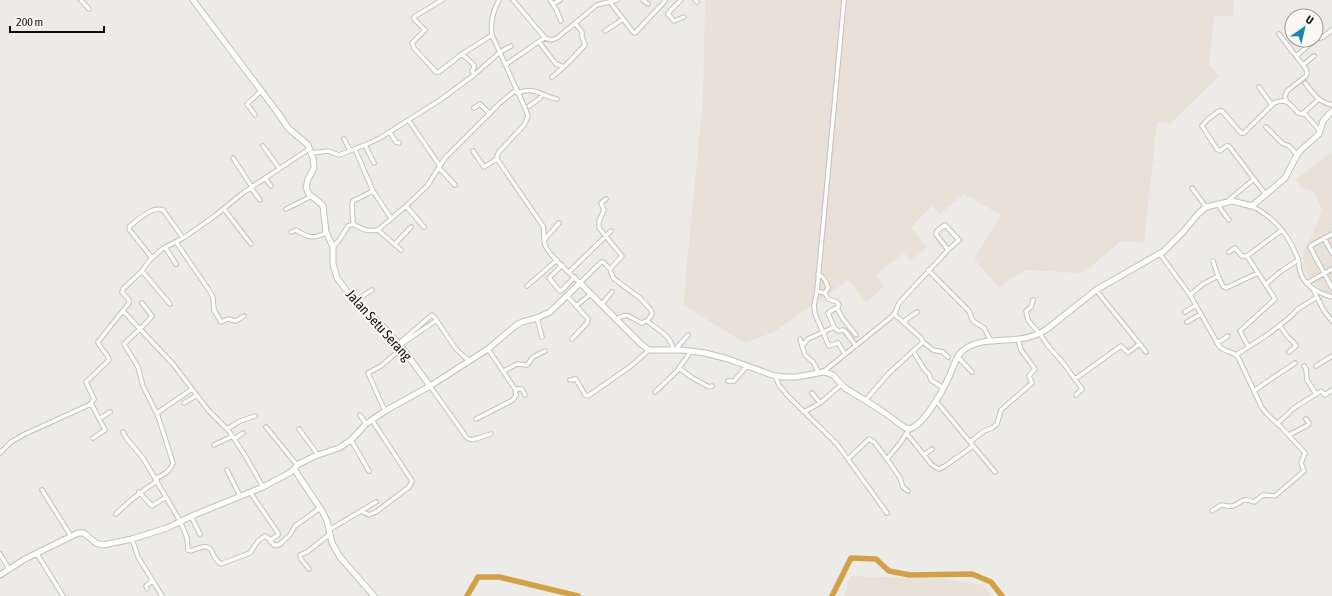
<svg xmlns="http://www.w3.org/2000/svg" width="1332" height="596" font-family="'Asap Condensed',sans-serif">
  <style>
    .built { fill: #e7e1d7 }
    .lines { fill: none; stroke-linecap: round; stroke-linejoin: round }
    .river { stroke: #d0a146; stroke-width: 5.5 }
    .street-casing { stroke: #c2c0bd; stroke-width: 5.5 }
    .secondary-casing { stroke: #c2c0bd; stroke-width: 7 }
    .street { stroke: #fff; stroke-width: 3.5 }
    .secondary { stroke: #fff; stroke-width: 5 }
    .labels { text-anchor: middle; stroke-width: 4; stroke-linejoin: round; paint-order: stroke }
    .street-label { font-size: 14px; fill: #0e0e0d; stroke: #faf9f6 }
  </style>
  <rect width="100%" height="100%" fill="#edebe8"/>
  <path class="built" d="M705,0H1234L1233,16H1214L1209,65L1219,76L1170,124L1157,122L1144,243L1121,241L1083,273L1025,270L999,287L974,259L1001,215L964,194L940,214L932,206L911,227L927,247L911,261L904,253L876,275L885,286L866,302L848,280L774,332L744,343L684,305L685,283L703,99Z
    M1332,152V294L1326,292L1312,282L1303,267V251L1311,238L1322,210L1314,191L1301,187L1296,179Z
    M850,576L945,579L984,585L990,596H844Z"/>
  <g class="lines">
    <path class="river" d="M467,596L478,577H499L578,596
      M832,596L851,558L876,559L889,571L910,575L972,574L991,582L1002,596"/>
    <defs>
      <path id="street" d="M81,0L89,9
        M442,0L414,17V19L425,30L412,43L414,48L436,72H439L462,54L492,35
        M499,0C493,12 490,22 492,35L525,108L528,116L524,125L499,152L497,156V159L543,226C545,233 543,239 545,245C549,256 571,274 580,283L601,262H603L610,269L613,278L640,298L651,310L652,314L648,320L642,323C630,319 630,311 617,319
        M513,0L545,38
        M550,0L556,9L561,21
        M643,0L648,4
        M681,0L671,10L668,14L674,21L684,17
        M695,0L697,2
        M844,0L817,291L814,306L815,314L829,346L838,343L845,354
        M610,2L633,32L635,33L665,1
        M553,4L560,0
        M605,31L623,19
        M1279,34L1306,69L1307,73L1306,76L1287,91L1285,96L1286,100
        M1316,39L1323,37L1332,30
        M539,42L556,64L564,67
        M462,54L474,65V68L472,71L474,75
        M1296,56L1315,40
        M505,65L544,38L552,40L557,38L597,5L617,0
        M1303,65L1314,56
        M552,77L565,66L585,45L582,37V32L575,23
        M1305,83C1314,94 1318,102 1332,105
        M1259,87L1272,105
        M517,93C536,86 540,96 557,99
        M529,106L539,99L543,94
        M474,108L480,104L490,114
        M1302,114L1318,100
        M255,115L247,104L261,91
        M409,121L440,166
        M1266,127L1282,143L1289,146L1297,155
        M390,133L396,142L399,143
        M344,139L350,150
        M365,145L374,163
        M263,146L279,168
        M355,149L373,191L391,218
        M473,151L484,167L497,159
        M311,153L328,151L339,155L365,145L380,138L440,100L474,75L500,52L511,46
        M233,158L252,187
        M439,168L455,185
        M265,178L271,186
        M251,188L260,200
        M1192,188L1206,207
        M1266,195L1229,146H1226L1220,151L1217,149L1202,126L1207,120L1219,111H1222L1241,133H1244L1274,103C1286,97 1291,105 1298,113L1305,114L1320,131
        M606,199L601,203L604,210L599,221V228L622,256L610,269
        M1228,202L1230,199L1254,179
        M1219,204L1220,208L1229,220
        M406,206L424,227
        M1252,206C1263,212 1273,219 1281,229C1288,237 1294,249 1298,259C1299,262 1299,267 1300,271C1304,286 1318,293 1332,297
        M224,209L251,244
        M286,209L312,196
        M353,224C362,229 367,232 378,230L401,250
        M378,230L406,206L427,186L445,158L500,103L516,90
        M291,232L296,230C308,238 313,239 326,233
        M1332,234L1312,245L1310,247L1332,288
        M1324,238L1332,253
        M545,239L559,223
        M176,242L211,293L213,298L214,310L221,322L228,319L236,321L244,316
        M395,244L411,227
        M165,247L176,264
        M333,247L340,239L348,226L353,224L352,205L353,201L373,191
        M1229,252L1235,248L1242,256H1247
        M1160,254L1190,295L1219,346C1225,353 1232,350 1238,357L1262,408L1267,414L1282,428L1305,453L1301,463L1304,471L1275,496L1263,495L1254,502C1240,496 1244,503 1232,506C1228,507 1225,505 1221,505L1212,511
        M152,258L129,229L130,226C139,219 152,206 163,210L183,238
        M1213,261L1218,276
        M562,265L549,278L560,291L562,290L575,277
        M928,270L969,311L973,321L984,328L991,341
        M142,271L170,304
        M569,272L611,231
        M1307,283L1332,269
        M1266,284L1280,272L1298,260
        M527,286L557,260
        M1313,289L1324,311L1332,321
        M1096,290L1146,352
        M817,291L825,293L828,288C827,282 824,277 818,274
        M825,293L828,299L837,302L839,305C837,310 831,309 828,313L834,327L838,331L843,330L845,331L856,346
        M1190,295L1203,284L1218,276L1223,286L1226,288L1258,273
        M567,296L588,319L587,323L572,339
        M1033,300L1031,307L1026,311L1028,320L1032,325L1040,334L1049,347L1064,364L1082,389L1076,395
        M355,301L372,290
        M142,303L152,316L145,324L124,344L138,367L143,386L158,416L173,463C171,470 162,477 155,478
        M602,304L612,292
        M576,306L591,294
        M837,308L843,319L856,335
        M123,311L173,364L208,410L229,431L246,457L263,487
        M1185,312L1196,305
        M537,318L542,337
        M647,321C657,329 672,336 673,350
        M903,322L917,312
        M1187,322L1201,314
        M1280,326L1287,336L1295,344L1296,346L1289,352
        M800,339L805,355L813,362L819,373
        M923,342L933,350L943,352L948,357
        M1217,343L1228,336
        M398,344L432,315L435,318L456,349L469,361
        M400,345L434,322
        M802,346L808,339L834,327
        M1248,346L1240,331L1275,299L1247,256L1282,230
        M675,350L688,335
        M913,351L924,369L929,374L931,380L943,388
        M1236,355L1270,333L1289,318L1298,309L1317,297
        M958,357L972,372
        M1304,366L1306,369L1307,380L1316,394
        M1316,366L1332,356
        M679,368L691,377L709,387L712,386
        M504,371L517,364L527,365L533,357L545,351
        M823,372L890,318L895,313L899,303L948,250L936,234L937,231L945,225L959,240L948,250
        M775,375L779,385L788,396L837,444L887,513
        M1075,379L1121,346L1128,353L1139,344
        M570,380L576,379L585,395L588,396L631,366L649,350
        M728,381H734L747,366
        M430,386L467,438L472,440L491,434
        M515,389H522L525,395
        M1254,391L1265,383L1295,363
        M655,392L677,371L691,351
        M812,393L820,403L841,385
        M865,401L888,374L923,342L921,338L894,314
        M936,401L995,472
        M184,403L197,395
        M385,411L368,373L381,366L402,348
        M804,412L820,403
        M157,413L192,389
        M360,415L366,424
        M99,419L110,412
        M476,419L513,400L516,395L515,389L488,349
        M1277,424L1294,408L1321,391L1325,395L1332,390
        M266,427L297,465
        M227,429L240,421L255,416
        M299,429L318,455
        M123,432L126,438L143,458L180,521L187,538L188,550L191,551C218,539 207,555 221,564L250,553L258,541L265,536L268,538L274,545H279L290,535L295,526L320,508
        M907,434L924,455L932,449
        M1289,435L1308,425L1309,423L1306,419
        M93,438L105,430L91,403L94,399L86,382L109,360C108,353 100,349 98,342L129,303V300L122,292L123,289L142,271L149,261L162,249L185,237L216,215L243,193L309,149
        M234,439L243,433
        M351,440L369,471
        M970,442L984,431L992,428L997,424L1001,410L1032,383L1029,376L1035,369L1021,350L1018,339
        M214,445L233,436
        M0,453L11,442L25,434L91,404
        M924,455L932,465L939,469L945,466L973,446
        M848,459L869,439L874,442L887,459L901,442L909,429
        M887,459L900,478L903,487L908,491
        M227,470L240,496
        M42,490L71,536
        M139,492L152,506L166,497
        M250,492L278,533V535L270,540
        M361,511L369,515L376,512L409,487L412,481L372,420
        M116,514C129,501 142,491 157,481
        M191,516L200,534
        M329,530L376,502
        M132,539L138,557L162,596
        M0,554L9,569
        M37,554L63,596
        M309,569L301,559L300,555L307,552L330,534
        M147,589L146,586L152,581"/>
      <path id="secondary" d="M193,0L278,113L288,128L308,145L313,158L314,168L308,179L306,188L309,194L319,202L323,206L326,232L333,247V264L337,278L356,303L361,308L371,314L400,345L430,386L385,411L366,424L351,440L339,448L315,456L297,465L294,469L322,511L327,521L332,543L340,557L374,596
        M430,386L488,349L515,326L522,322L537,318L550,312L580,283L642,345L649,350H682L705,353L728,359L772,375L783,377H797L823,372L828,373L833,375L845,388L879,409L904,427C907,429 909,430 912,428C925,422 942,392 948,379C952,371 954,363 958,356C971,337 999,342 1019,339C1029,338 1038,335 1047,329L1096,290L1164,251L1183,232L1198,214L1206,207L1232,201L1252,206L1285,178L1297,155L1301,150L1319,134L1323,121L1332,111
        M0,575L25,559L78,533H84L96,543L103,545L132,539L167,528L194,515L263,487L291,472L294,469"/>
    </defs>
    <use href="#street" class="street-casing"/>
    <use href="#secondary" class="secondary-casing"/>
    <use href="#street" class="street"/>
    <use href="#secondary" class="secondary"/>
  </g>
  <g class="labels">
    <g class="street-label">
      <text transform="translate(379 325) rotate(48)" y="5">Jalan Setu Serang</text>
    </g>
  </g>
  <g transform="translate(1304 28) rotate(34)"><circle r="19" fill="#faf9f6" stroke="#9c9b99"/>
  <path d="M0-3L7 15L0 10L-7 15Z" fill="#2086af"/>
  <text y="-6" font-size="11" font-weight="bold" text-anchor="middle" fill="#0e0e0d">U</text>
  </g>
  <path d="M10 26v6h94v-6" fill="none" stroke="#0e0e0d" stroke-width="2"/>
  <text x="16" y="26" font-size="12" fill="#0e0e0d" stroke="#faf9f6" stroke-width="3" paint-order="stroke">200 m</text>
</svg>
